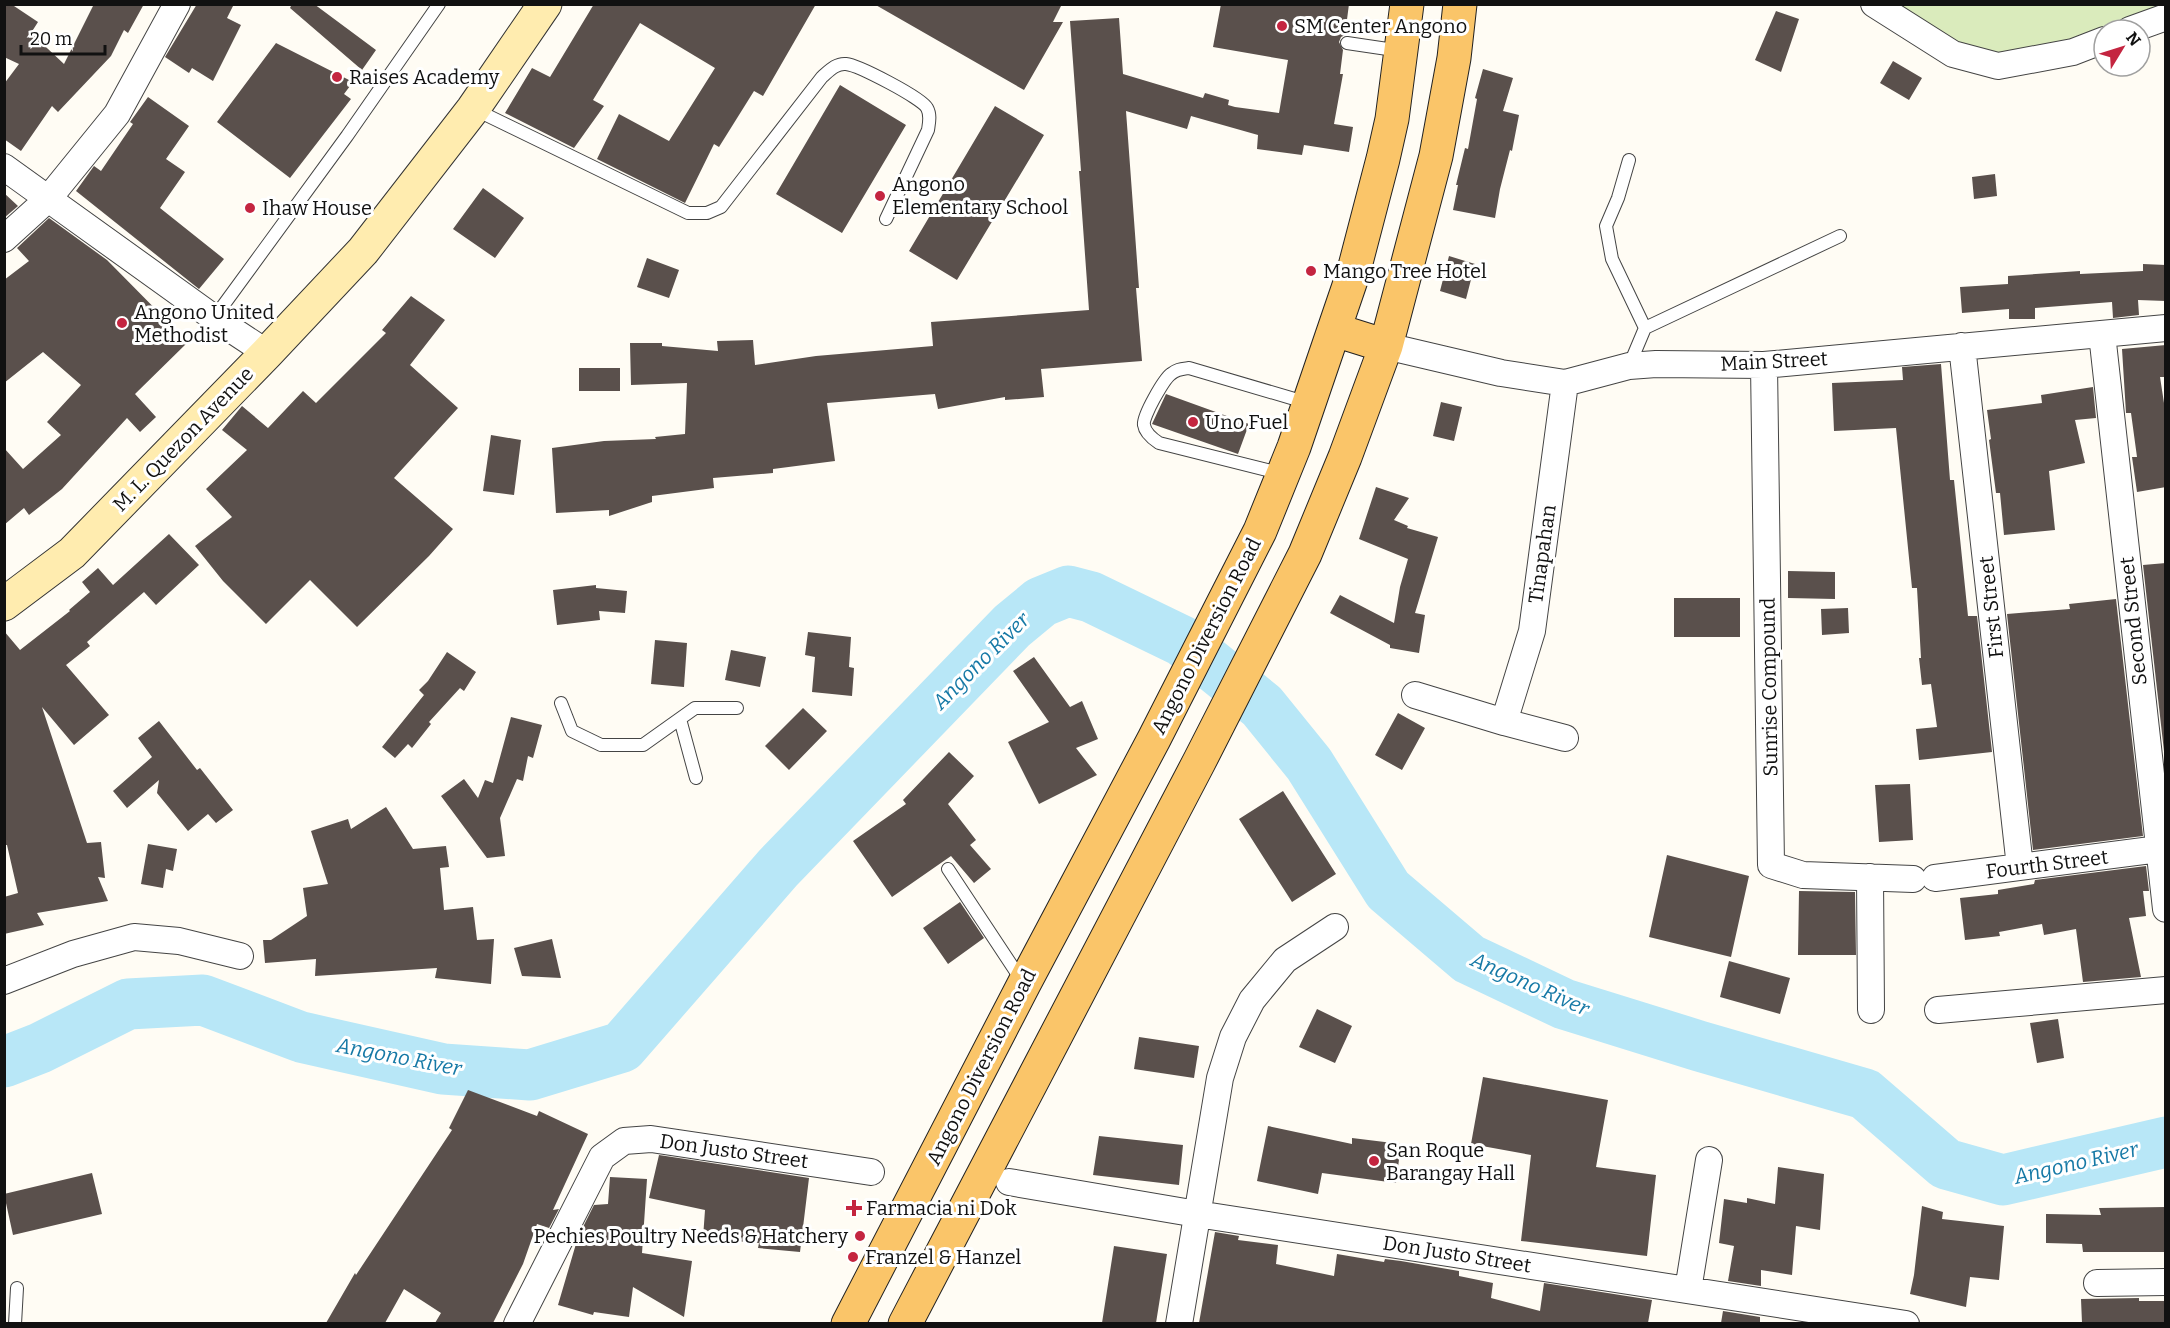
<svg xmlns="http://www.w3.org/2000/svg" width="2170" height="1328" font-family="Bitter,serif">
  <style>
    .green { fill: #daebbc }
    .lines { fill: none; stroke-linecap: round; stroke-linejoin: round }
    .river { stroke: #b8e7f7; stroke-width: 51 }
    .building { fill: #5a504c }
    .service-casing { stroke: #444; stroke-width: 14 }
    .minor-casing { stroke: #444; stroke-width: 28 }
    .secondary-casing { stroke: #333; stroke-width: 35 }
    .primary-casing { stroke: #222; stroke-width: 35 }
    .service { stroke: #fff; stroke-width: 12 }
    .minor { stroke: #fff; stroke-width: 26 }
    .secondary { stroke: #ffecaf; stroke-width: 33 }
    .primary { stroke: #fac569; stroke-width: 33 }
    .poi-dot { fill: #c42540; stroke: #fff; stroke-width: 2 }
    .labels { text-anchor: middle; stroke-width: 6; stroke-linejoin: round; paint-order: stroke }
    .poi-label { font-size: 20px; fill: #111; stroke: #fff; text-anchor: start }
    .street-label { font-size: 20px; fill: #111; stroke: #fff }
    .water-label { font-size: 21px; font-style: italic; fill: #1679a6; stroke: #fff }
  </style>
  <rect width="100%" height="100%" fill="#fffcf4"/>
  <path class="green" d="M1896,5H2165L2068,43L1999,57L1956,45Z"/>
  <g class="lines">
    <path class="river" d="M4,1062L40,1048L128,1004L203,1000L301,1037L443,1069L530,1075L622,1047L778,868L1012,626L1041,602L1068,591L1091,597L1182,641L1262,706L1309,764L1388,890L1469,959L1564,1004L1699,1046L1865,1094L1946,1164L2003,1180L2166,1142"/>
  </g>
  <path class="building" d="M4,4H11L38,22L31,33L64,64L94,4H144L128,33L124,30L111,56L58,112L52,106L21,151L4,139V84L19,64L4,57Z
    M197,4H234L227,18L241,25L213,81L192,68L189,73L165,57Z
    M292,4H314L376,50L362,70L290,8Z
    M594,4H816L763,96L754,91L719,147L714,144L685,203L597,159L619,114L669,141L715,68L640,23L593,100L604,106L574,148L505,113L532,68L550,77Z
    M874,4H1062L1053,22H1063L1024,90Z
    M1221,4H1349L1345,35L1341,37L1339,42L1343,50L1340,74H1343L1334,124L1353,127L1349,152L1304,145L1302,155L1257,149L1258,135L1191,116L1187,129L1126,111L1139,288H1136L1142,361L1041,369L1044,397L1005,400V397L938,409L935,394L827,403L835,461L773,469V473L713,478L714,488L652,496V502L609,516V510L556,513L552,448L604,441L656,439L655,437L685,434L687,383L631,385L630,343H662V346L718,351L717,341L753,340L755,365L816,356L933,346L931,322L1089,310L1079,171H1081L1070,21L1119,18L1123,74L1203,98L1205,93L1229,100L1228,105L1235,107L1279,113L1288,60L1213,47Z
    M1776,11L1799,19L1781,72L1755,60Z
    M276,43L353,82L344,94L351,99L290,178L217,122Z
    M1893,61L1922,78L1909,100L1880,83Z
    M1483,69L1513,78L1503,111L1519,115L1512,151L1510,150L1500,189L1495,218L1453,210L1458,185H1456L1465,148L1468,149L1477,99L1475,98Z
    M840,85L906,125L842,233L776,194Z
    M148,97L189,126L166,159L185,172L160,208L224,259L199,289L76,191L94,166L101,171L133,124L130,122Z
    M995,106L1044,135L957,280L909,251Z
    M1995,174L1997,196L1974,199L1972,177Z
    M483,188L524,218L495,258L453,229Z
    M4,193L18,206L4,218Z
    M49,218L107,260L188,342L135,394L156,417L140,432L127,418L62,489L29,515L24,508L4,525V448L23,469L61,435L47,422L81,385L43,352L4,383V280L29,261L17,248Z
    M1449,256L1475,264L1466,299L1440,291Z
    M647,258L679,270L669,298L637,287Z
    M2143,264L2166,265V301L2138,300L2139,315L2113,318L2112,302L2035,308V319H2009V309L1962,313L1960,287L2008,284V276L2080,271V274L2143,271Z
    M411,296L445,320L410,365L458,408L394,478L453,529L429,556L357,627L310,580L266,624L223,581L195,546L232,517L206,489L247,450L222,430L242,406L268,428L303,391L316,403L386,333L382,330Z
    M2166,345V377H2160L2166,416V487L2137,492L2132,457H2137L2131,413H2126L2122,349Z
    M1941,364L1950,480H1954L1968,616H1977L1992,752L1919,760L1916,729L1937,727L1931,684L1922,685L1919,658H1921L1917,588H1912L1896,428L1834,431L1832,383L1903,380L1902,367Z
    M579,368H620V391H579Z
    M2093,387L2096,418L2075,420L2085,463L2049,471L2055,530L2004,535L2000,493H1996L1989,440L1991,439L1987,410L2042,403L2041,395Z
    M1166,394L1249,424L1238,454L1152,424Z
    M1441,402L1462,407L1454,441L1433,436Z
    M491,435L521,440L514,495L483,491Z
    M1376,487L1409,498L1394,520L1408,526L1407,528L1438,537L1415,613L1425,615L1419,653L1390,648V645L1330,613L1340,595L1394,623L1400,587L1408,559L1359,539Z
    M169,534L199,565L156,605L144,592L87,642L90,646L66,665L109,715L74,745L42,707L87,843L101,842L105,878L98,877L108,901L37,913L44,925L4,934V897L18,893L7,845H4V631L20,650L70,611L69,610L90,592L82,582L98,568L113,585Z
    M2166,563V769L2143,565Z
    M1788,571L1835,572V599L1788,598Z
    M596,585V588L627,591L625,613L599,611L600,620L557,625L553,590Z
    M1674,598H1740V637H1674Z
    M2116,599L2143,836L2033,850L2007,614L2070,609L2069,604Z
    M1848,608L1849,633L1822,635L1821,609Z
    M808,632L851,637L849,667L854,668L852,696L812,692L815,657L805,655Z
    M655,640L687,643L684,687L651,684Z
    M731,650L766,657L760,687L725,680Z
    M447,652L476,672L464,691L460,688L429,722L431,724L412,748L408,744L395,758L382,747L424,695L419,690L428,681Z
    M1034,657L1070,707L1082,701L1098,739L1076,748L1097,775L1039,804L1008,742L1049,722L1013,671Z
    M803,708L827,731L789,770L765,746Z
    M1398,713L1425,728L1402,770L1375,755Z
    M511,717L542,725L533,758L528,756L523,781L517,779L500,818L505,856L487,858L441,796L464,779L478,798L485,780L493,783Z
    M159,721L197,770L200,768L233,810L216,823L208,814L188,831L157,793L159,780L127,808L113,791L152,757L138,738Z
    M949,752L974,776L948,804L976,840L970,845L991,869L974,883L951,856L892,897L853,841L906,804L903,800Z
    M1910,784L1913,840L1879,842L1875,785Z
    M1283,791L1336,874L1292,902L1239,819Z
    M386,807L413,849L446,846L449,867L440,868L444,910L473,907L477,940L494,939L491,984L435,978L437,968L315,976L316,959L265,963L263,940H271L307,916L303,888L328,884L311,831L348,819L351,829Z
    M148,844L177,849L173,871L166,869L163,888L141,884Z
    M1667,855L1749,876L1731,957L1649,937Z
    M2146,866L2149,891H2143L2146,916L2129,918L2141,977L2083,982L2076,929L2044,935L2042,924L1999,932L2000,936L1965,940L1960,898L1998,894V890L2034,884L2035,880Z
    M1799,891L1855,892L1856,955H1798Z
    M960,902L984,938L948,964L923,928Z
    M552,939L561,978L522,976L514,948Z
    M1729,961L1790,978L1780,1014L1720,997Z
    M1317,1009L1352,1026L1335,1063L1299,1047Z
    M2058,1019L2064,1058L2037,1063L2030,1023Z
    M1139,1037L1199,1046L1194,1078L1134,1069Z
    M1483,1077L1608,1100L1596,1167L1656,1175L1647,1256L1521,1241L1531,1155L1471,1144Z
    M468,1090L537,1116L539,1111L588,1134L553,1210L559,1209L549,1228L537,1224L523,1264L493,1323H435L441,1313L404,1289L385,1323H326L355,1273L356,1275L452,1130L449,1128Z
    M1268,1126L1352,1144V1138L1401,1144L1396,1183L1322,1173L1318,1194L1257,1181Z
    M1099,1136L1183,1145L1179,1185L1093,1175Z
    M659,1155L809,1178L800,1252L758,1248L759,1243L703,1238L705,1210L649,1198Z
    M1778,1167L1824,1174L1820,1230L1796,1226L1792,1275L1761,1270V1286L1728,1281L1734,1246L1719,1243L1724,1199L1747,1203V1198L1775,1204Z
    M92,1173L102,1214L13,1235L4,1194Z
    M610,1177L647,1179L642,1253L692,1261L684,1317L633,1287L629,1317L594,1312L593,1315L558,1305L578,1237L594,1205L608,1204Z
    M1922,1206L1943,1212L1942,1219L2004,1226L1999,1280L1970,1277L1966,1307L1910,1294L1914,1275Z
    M2166,1207V1252H2083L2082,1244L2046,1243V1214L2101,1215L2099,1208Z
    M1215,1232L1239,1236L1238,1240L1278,1245L1276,1264L1334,1276L1337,1254L1384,1262L1385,1259L1401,1261L1459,1271V1276L1493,1283L1491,1298L1540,1311L1544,1283L1652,1300L1648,1323H1199Z
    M1114,1246L1167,1254L1156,1323H1102Z
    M2139,1298V1301H2166V1323H2082L2081,1299Z
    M1723,1311L1760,1317V1323H1721Z"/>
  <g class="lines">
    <defs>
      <path id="service" d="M1347,43L1401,51
        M474,109L688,213H707L721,207L822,77C829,71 836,63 846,64C858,65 922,98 927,108C931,115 929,123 928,130L886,219
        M1629,160L1618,198L1606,226L1612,259L1645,328
        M214,318L347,136L439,4
        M1629,366L1645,328L1840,236
        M1283,474L1159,443C1153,439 1145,433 1144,425C1142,417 1164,379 1171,374C1177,369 1182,369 1189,368L1308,403
        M561,703L572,731L601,745H643L695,708H737
        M680,719L696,778
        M948,869L1022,981
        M15,1324L17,1288"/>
      <path id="minor" d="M1874,4L1953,54L1998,66L2073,52L2104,40
        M2130,30L2166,17
        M4,167L214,318L267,353
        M4,239L48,199L117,114L177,4
        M2102,334L2166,909
        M1386,346L1501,373L1565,383L1629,366L1656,364L1764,365L2166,328
        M1962,346L2020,867
        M1764,365L1771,865L1803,875L1913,879
        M1415,695L1504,722L1565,738
        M1504,722L1532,631L1565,383
        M1870,877L1871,1010
        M1935,878L2159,849
        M4,981L73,954L134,937L179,941L240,956
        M1938,1010L2166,990
        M1009,1182L1197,1214L1906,1324
        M2097,1283L2166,1282
        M1688,1290L1709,1160
        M517,1324L602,1157L624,1141L651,1139L871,1172
        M1179,1324L1220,1078L1233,1037L1252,1000L1285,960L1335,927"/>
      <path id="secondary" d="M4,604L72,553L267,353L363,251L473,109L545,4"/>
      <path id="primary" d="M1335,330L1386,346
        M848,1324L1024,984L1154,739L1260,531L1294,447L1353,274L1383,159L1392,119L1407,4
        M905,1324L1199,762L1305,554L1345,457L1386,346L1436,156L1454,58L1460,4"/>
    </defs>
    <use href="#service" class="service-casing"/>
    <use href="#minor" class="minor-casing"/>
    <use href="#secondary" class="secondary-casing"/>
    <use href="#primary" class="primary-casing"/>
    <use href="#service" class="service"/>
    <use href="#minor" class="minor"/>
    <use href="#secondary" class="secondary"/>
    <use href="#primary" class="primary"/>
  </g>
  <g class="poi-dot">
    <circle cx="1282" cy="26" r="6"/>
    <circle cx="337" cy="77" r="6"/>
    <circle cx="880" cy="196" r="6"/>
    <circle cx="250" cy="208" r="6"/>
    <circle cx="1311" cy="271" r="6"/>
    <circle cx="122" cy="323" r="6"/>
    <circle cx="1193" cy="422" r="6"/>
    <circle cx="1374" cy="1161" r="6"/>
    <path d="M851 1199h6v6h6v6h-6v6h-6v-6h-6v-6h6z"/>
    <circle cx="860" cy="1236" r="6"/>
    <circle cx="853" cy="1257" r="6"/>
  </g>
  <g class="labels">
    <g class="poi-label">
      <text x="1294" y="33">SM Center Angono</text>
      <text x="349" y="84">Raises Academy</text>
      <text x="892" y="191">Angono<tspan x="892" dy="23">Elementary School</tspan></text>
      <text x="262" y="215">Ihaw House</text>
      <text x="1323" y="278">Mango Tree Hotel</text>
      <text x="134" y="319">Angono United<tspan x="134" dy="23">Methodist</tspan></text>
      <text x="1205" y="429">Uno Fuel</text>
      <text x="1386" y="1157">San Roque<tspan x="1386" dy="23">Barangay Hall</tspan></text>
      <text x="866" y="1215">Farmacia ni Dok</text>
      <text x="848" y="1243" text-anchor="end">Pechies Poultry Needs &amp; Hatchery</text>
      <text x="865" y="1264">Franzel &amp; Hanzel</text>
    </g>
    <g class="street-label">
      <text transform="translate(1774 361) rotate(-3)" y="7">Main Street</text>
      <text transform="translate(183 439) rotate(-46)" y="7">M. L. Quezon Avenue</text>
      <text transform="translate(1542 554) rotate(-82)" y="7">Tinapahan</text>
      <text transform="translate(1991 607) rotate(-96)" y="7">First Street</text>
      <text transform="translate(2133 621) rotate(-96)" y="7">Second Street</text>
      <text transform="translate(1206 636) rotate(-63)" y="7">Angono Diversion Road</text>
      <text transform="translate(1769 687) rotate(-91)" y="7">Sunrise Compound</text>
      <text transform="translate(2047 864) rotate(-7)" y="7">Fourth Street</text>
      <text transform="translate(981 1067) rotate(-63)" y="7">Angono Diversion Road</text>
      <text transform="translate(734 1151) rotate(8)" y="7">Don Justo Street</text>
      <text transform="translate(1457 1254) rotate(9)" y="7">Don Justo Street</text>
    </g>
    <g class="water-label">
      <text transform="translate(981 661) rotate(-45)" y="7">Angono River</text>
      <text transform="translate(1530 984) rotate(24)" y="7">Angono River</text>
      <text transform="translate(399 1057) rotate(11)" y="7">Angono River</text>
      <text transform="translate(2076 1163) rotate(-13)" y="7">Angono River</text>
    </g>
  </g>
  <rect width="2170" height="1328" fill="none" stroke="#111111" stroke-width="12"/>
  <g transform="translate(2122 48) rotate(52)"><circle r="28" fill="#ffffff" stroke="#a0a0a0" stroke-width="1.5"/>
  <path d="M0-4.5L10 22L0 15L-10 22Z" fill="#c42540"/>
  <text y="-9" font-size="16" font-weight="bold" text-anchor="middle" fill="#111111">N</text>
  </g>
  <path d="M21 45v9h84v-9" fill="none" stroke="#111111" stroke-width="3"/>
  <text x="30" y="45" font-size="18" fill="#111111" stroke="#ffffff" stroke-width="4.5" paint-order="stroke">20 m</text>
</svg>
